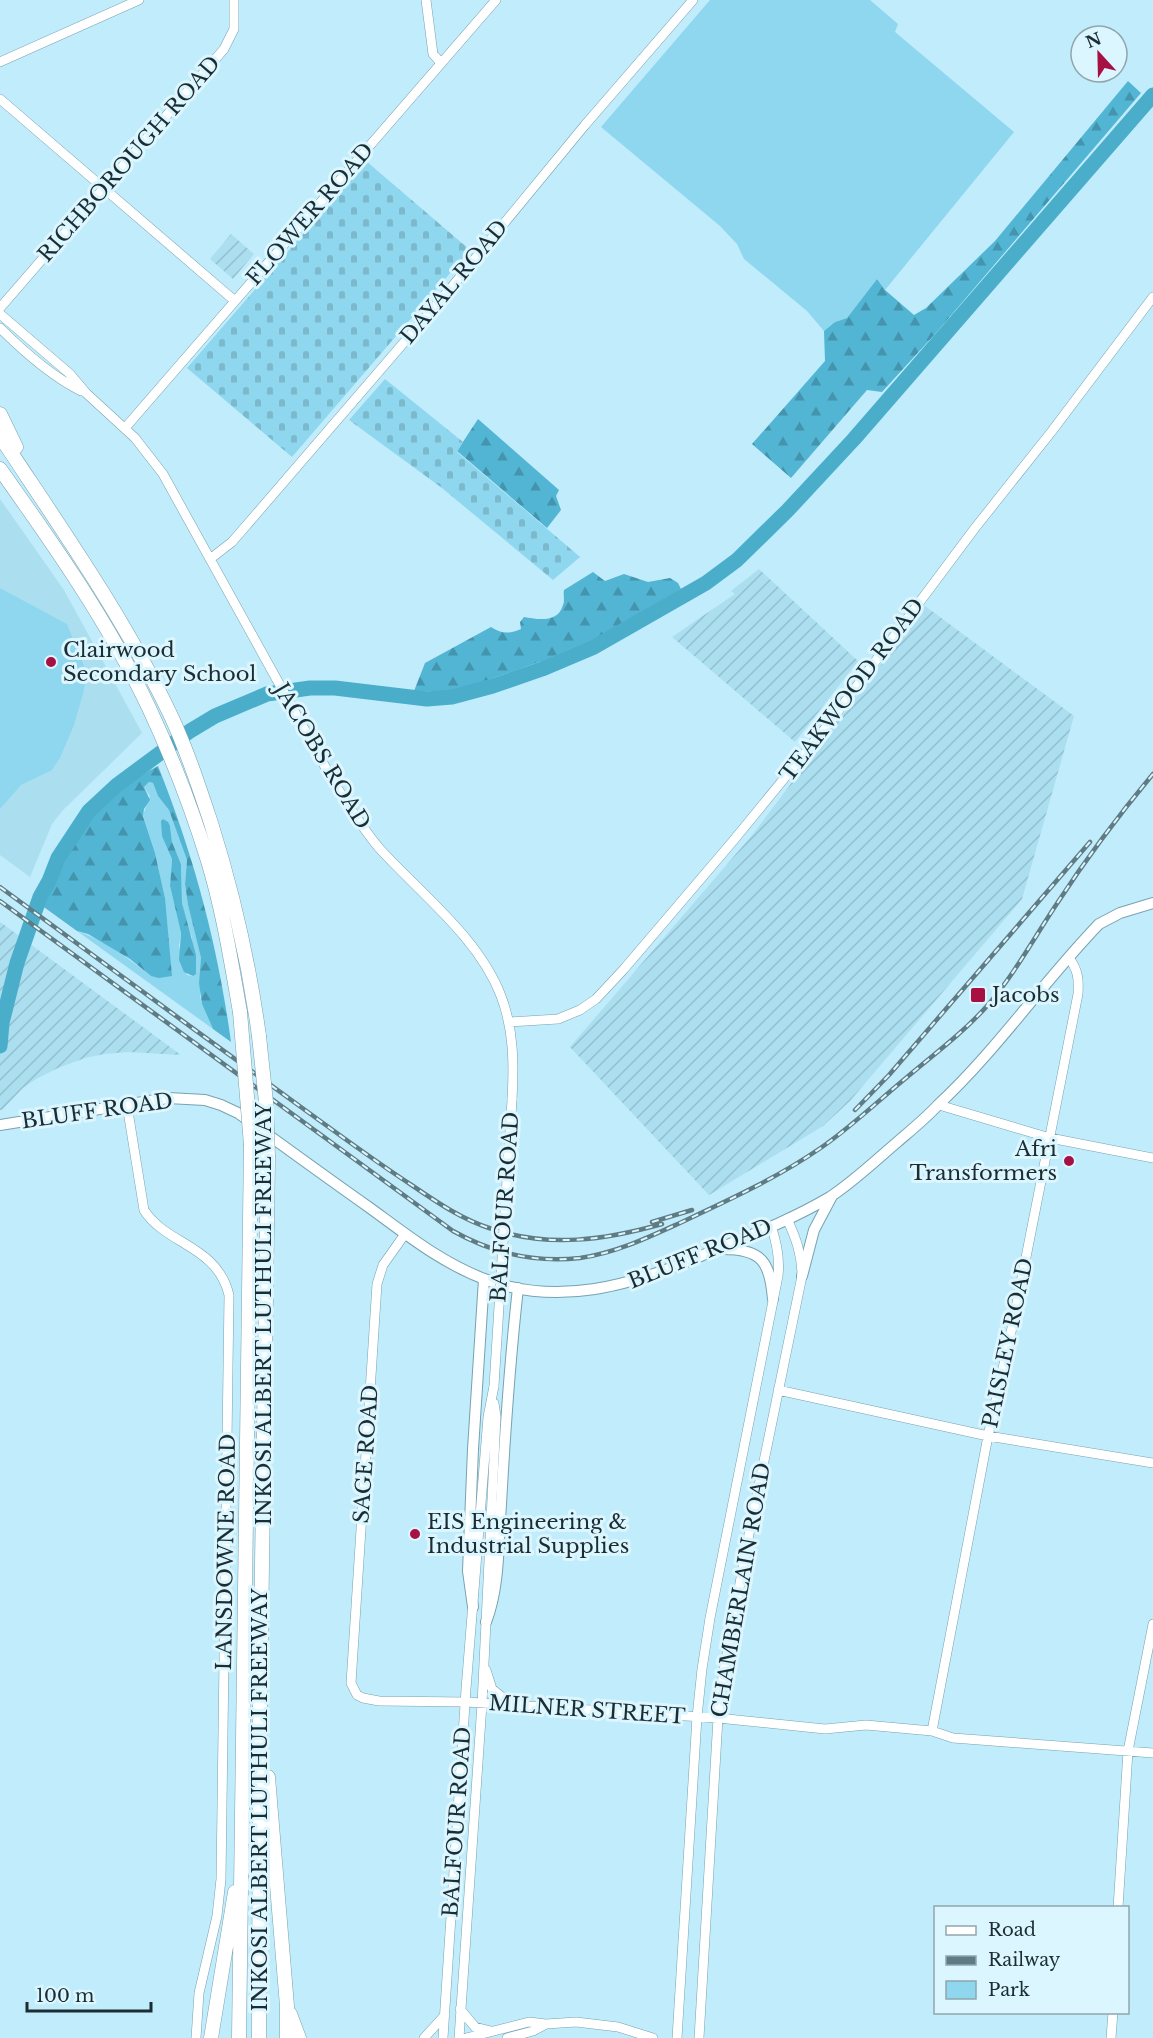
<svg xmlns="http://www.w3.org/2000/svg" width="1153" height="2038" font-family="'Libre Baskerville',serif">
  <style>
    .built { fill: #abdff0 }
    .industrial { fill: url(#industrial-furrows) }
    .green { fill: #8fd7ef; fill-rule: evenodd }
    .forest { fill: url(#forest-firs) }
    .cemetery { fill: url(#cemetery-stones) }
    .lines { fill: none; stroke-linecap: round; stroke-linejoin: round }
    .river { stroke: #4aaecb; stroke-width: 15 }
    .minor-casing { stroke: #78a2b0; stroke-width: 10 }
    .major-casing { stroke: #78a2b0; stroke-width: 12 }
    .highway-casing { stroke: #78a2b0; stroke-width: 15 }
    .minor { stroke: #fff; stroke-width: 9 }
    .major { stroke: #fff; stroke-width: 10 }
    .highway { stroke: #fff; stroke-width: 14 }
    .rail-casing { stroke: #5f7b84; stroke-width: 4.5 }
    .rail { stroke: #dcf6ff; stroke-width: 2; stroke-dasharray: 7; stroke-linecap: butt }
    .minor-bridge-casing { stroke: #78a2b0; stroke-width: 10; stroke-linecap: butt }
    .highway-bridge-casing { stroke: #78a2b0; stroke-width: 15; stroke-linecap: butt }
    .minor-bridge { stroke: #fff; stroke-width: 9 }
    .highway-bridge { stroke: #fff; stroke-width: 14 }
    .poi-dot { fill: #a71043; stroke: #dcf6ff; stroke-width: 2 }
    .labels { text-anchor: middle; stroke-width: 6; stroke-linejoin: round; paint-order: stroke }
    .street-label { font-size: 21px; fill: #1b2d32; stroke: #dcf6ff }
    .poi-label { font-size: 21px; fill: #1b2d32; stroke: #dcf6ff; text-anchor: start }
  </style>
  <defs>
    <pattern id="industrial-furrows" width="10" height="10" patternUnits="userSpaceOnUse" patternTransform="scale(1.5)"><rect width="10" height="10" fill="#abdff0"/><path d="M-1 1l2-2M0 10L10 0M9 11l2-2" fill="none" stroke="#93c0ce"/></pattern>
    <pattern id="forest-firs" width="22" height="20" patternUnits="userSpaceOnUse" patternTransform="scale(1.5)"><rect width="22" height="20" fill="#52b5d3"/><path d="M5 1l3.5 6h-7zM16 11l3.5 6h-7z" fill="#4394ac"/></pattern>
    <pattern id="cemetery-stones" width="16" height="16" patternUnits="userSpaceOnUse" patternTransform="scale(1.5)"><rect width="16" height="16" fill="#8fd7ef"/><path d="M2 7V4a2 2 0 0 1 4 0v3zM10 15v-3a2 2 0 0 1 4 0v3z" fill="#7bb9cd"/></pattern>
  </defs>
  <rect width="100%" height="100%" fill="#c0ecfb"/>
  <path class="built" d="M0,499L64,590L142,733L62,811L52,824L30,877L0,855Z"/>
  <path class="industrial" d="M231,234L254,254L233,279L210,259Z
    M759,569L858,661L795,742L672,637L735,594L731,591Z
    M925,606L1074,716L1022,899L850,1101L823,1126L709,1195L570,1047L753,834Z
    M0,922L3,924L181,1055L128,1052L104,1054L85,1058L58,1068L36,1079L23,1088L2,1110H0Z"/>
  <path class="green" d="M710,0H870L898,24L895,32L1014,132L885,290L877,279L847,318L835,322L824,331L807,311L744,259L737,244L720,226L601,127Z
    M0,588L67,624L87,673L83,694L74,725L60,758L52,770L21,785L0,809Z
    M149,782L153,783L158,796L170,810L187,860L185,884L188,905L201,958L200,996L202,1004L213,1029L77,931C104,940 128,958 151,976L165,898L155,853L143,815L150,796L144,787ZM170,826L172,842L181,864L182,903L187,925L192,937L193,976L187,975L179,946L181,933L170,886L172,859L170,853Z"/>
  <path class="forest" d="M1128,81L1141,93L936,333L882,392L867,390L791,478L752,444L825,361L824,331L835,322L847,318L877,279L885,290L914,315L926,308L995,241Z
    M478,419L559,490L556,496L561,510L547,528L457,451Z
    M593,572L605,581L624,574L648,582L670,578L678,583L681,589L599,637L542,661L462,689L438,692L414,691L425,663L491,627C502,634 509,634 521,629L520,622L524,617C536,619 558,624 563,605C565,601 563,595 564,590Z
    M158,766C194,856 218,946 231,1042L213,1029L202,1004L199,983L201,958L188,905L185,884L187,860L169,810L158,796L153,783L149,782L144,787L150,800L144,809L143,816L155,853L165,898L172,976L159,978L151,976L130,959L88,934L77,931L41,905C61,865 83,819 118,790C130,781 144,773 158,766Z
    M163,819L168,822L170,826L172,842L181,864L182,903L196,955V974L193,976L184,972L179,960L181,933L170,886L172,859L162,836L161,821Z"/>
  <path class="cemetery" d="M366,161L470,250L292,457L187,368Z
    M385,379L463,442L457,452L580,557L553,580L442,488L349,420Z"/>
  <g class="lines">
    <path class="river" d="M0,1046L2,1023L17,963L40,897L49,881L58,858L89,811L117,785L190,731L215,716L267,694L310,688H335L427,699L452,697L493,686L542,669L594,647L706,583L737,560L787,511L854,439L1153,95"/>
    <defs>
      <path id="minor" d="M426,0L433,54L441,63
        M0,62L139,0
        M0,99L235,301
        M0,308L224,49L234,29V0
        M0,314L70,374L86,393L135,438L163,474L174,494L333,781C348,805 362,828 380,849C421,894 479,938 501,996C514,1030 514,1065 512,1100
        M0,328C24,352 51,376 81,391
        M125,428L496,0
        M210,559L232,542L245,527L450,289L585,125L693,0
        M509,1022L558,1019L580,1010L596,999L624,969L733,841L827,726L975,528L1052,431L1153,297
        M127,1105L144,1210C166,1245 217,1245 229,1295L221,1879L217,1916L199,1993L196,2038
        M939,1105L1050,1138L1153,1158
        M405,1234L383,1265L377,1284L351,1683L357,1695L363,1698L379,1701L466,1702L718,1718L825,1729L866,1725L932,1731L953,1738L1153,1753
        M778,1390L988,1436L1153,1463
        M486,1670L492,1689L512,1705
        M932,1731L988,1436L1013,1323L1078,994C1079,979 1078,970 1069,958
        M1118,1908L1128,1751L1153,1624
        M460,2009L475,2027L491,2031
        M424,2038L445,2015
        M443,2038L466,1689L488,1417L494,1386
        M459,2038L482,1704L496,1417L494,1403
        M466,2038L529,2022L546,2024L576,2022L618,2027L653,2038
        M507,2038L533,2031L546,2024
        M677,2038L697,1717L702,1669L710,1618L778,1276C780,1258 777,1243 771,1226
        M699,2038L718,1718L723,1676L749,1534L802,1276C802,1255 796,1238 787,1219
        M1111,2038L1113,2012"/>
      <path id="major" d="M0,1125L168,1098L205,1100L221,1105L238,1113C282,1145 326,1177 370,1208C407,1235 443,1264 487,1280C558,1306 629,1286 696,1258C741,1239 788,1222 830,1197C853,1182 874,1162 895,1144C910,1131 925,1119 938,1105C997,1050 1043,982 1099,924L1120,913L1153,903
        M723,1249C762,1249 770,1262 773,1299
        M802,1276L814,1230L832,1196
        M473,1607L468,1571L473,1449L484,1279
        M486,1622C500,1586 498,1543 501,1504C505,1432 510,1359 518,1288"/>
      <path id="highway" d="M0,414L16,447
        M0,436C60,527 124,617 171,716C187,750 199,787 211,823C233,893 249,963 259,1036
        M0,469C54,545 109,623 149,708C172,757 192,809 208,861C223,910 231,961 240,1012
        M268,1777L287,2006V2038
        M290,2014L299,2038
        M211,2038L235,1892
        M239,2038L251,1145
        M259,2038L260,1701L268,1157"/>
    </defs>
    <use href="#minor" class="minor-casing"/>
    <use href="#major" class="major-casing"/>
    <use href="#highway" class="highway-casing"/>
    <use href="#minor" class="minor"/>
    <use href="#major" class="major"/>
    <use href="#highway" class="highway"/>
    <defs>
      <path id="rail" d="M0,887C102,962 203,1036 305,1110C341,1136 376,1162 413,1186C438,1203 463,1220 492,1229C550,1248 605,1240 662,1224
        M0,901L453,1231C492,1253 535,1263 580,1258C616,1253 649,1237 682,1222C729,1200 779,1177 822,1147C851,1127 878,1101 906,1078C933,1055 963,1033 987,1006C1014,975 1034,938 1056,905C1086,859 1118,816 1153,774
        M855,1110L889,1075L1090,842
        M652,1222L692,1210"/>
    </defs>
    <use href="#rail" class="rail-casing"/>
    <use href="#rail" class="rail"/>
    <defs>
      <path id="minor-bridge" d="M494,1386L512,1100"/>
      <path id="highway-bridge" d="M240,1012L251,1145
        M259,1036L266,1102L268,1157"/>
    </defs>
    <use href="#minor-bridge" class="minor-bridge-casing"/>
    <use href="#highway-bridge" class="highway-bridge-casing"/>
    <use href="#minor-bridge" class="minor-bridge"/>
    <use href="#highway-bridge" class="highway-bridge"/>
  </g>
  <g class="poi-dot">
    <circle cx="51" cy="662" r="6"/>
    <rect x="970" y="987" width="16" height="16" rx="3"/>
    <circle cx="1069" cy="1161" r="6"/>
    <circle cx="415" cy="1534" r="6"/>
  </g>
  <g class="labels">
    <g class="street-label">
      <text transform="translate(129 159) rotate(-49)" y="7">RICHBOROUGH ROAD</text>
      <text transform="translate(310 214) rotate(-49)" y="7">FLOWER ROAD</text>
      <text transform="translate(454 282) rotate(-50)" y="7">DAYAL ROAD</text>
      <text transform="translate(852 690) rotate(-53)" y="7">TEAKWOOD ROAD</text>
      <text transform="translate(322 756) rotate(59)" y="7">JACOBS ROAD</text>
      <text transform="translate(97 1111) rotate(-8)" y="7">BLUFF ROAD</text>
      <text transform="translate(505 1207) rotate(-86)" y="7">BALFOUR ROAD</text>
      <text transform="translate(700 1254) rotate(-22)" y="7">BLUFF ROAD</text>
      <text transform="translate(264 1314) rotate(-90)" y="7">INKOSI ALBERT LUTHULI FREEWAY</text>
      <text transform="translate(1008 1343) rotate(-78)" y="7">PAISLEY ROAD</text>
      <text transform="translate(366 1454) rotate(-86)" y="7">SAGE ROAD</text>
      <text transform="translate(226 1552) rotate(-89)" y="7">LANSDOWNE ROAD</text>
      <text transform="translate(741 1590) rotate(-80)" y="7">CHAMBERLAIN ROAD</text>
      <text transform="translate(587 1710) rotate(4)" y="7">MILNER STREET</text>
      <text transform="translate(260 1800) rotate(-90)" y="7">INKOSI ALBERT LUTHULI FREEWAY</text>
      <text transform="translate(457 1822) rotate(-86)" y="7">BALFOUR ROAD</text>
    </g>
    <g class="poi-label">
      <text x="63" y="657">Clairwood<tspan x="63" dy="24">Secondary School</tspan></text>
      <text x="992" y="1002">Jacobs</text>
      <text x="1057" y="1156" text-anchor="end">Afri<tspan x="1057" dy="24">Transformers</tspan></text>
      <text x="427" y="1529">EIS Engineering &amp;<tspan x="427" dy="24">Industrial Supplies</tspan></text>
    </g>
  </g>
  <rect x="934" y="1906" width="195" height="108" fill="#dcf6ff" stroke="#8fa6ad" stroke-width="1.5"/>
  <rect x="946" y="1926" width="30" height="9" fill="#ffffff" stroke="#8fa6ad" stroke-width="1.5"/>
  <text x="988" y="1936" font-size="18" fill="#1b2d32">Road</text>
  <rect x="946" y="1956" width="30" height="9" fill="#5f7b84" stroke="#8fa6ad" stroke-width="1.5"/>
  <text x="988" y="1966" font-size="18" fill="#1b2d32">Railway</text>
  <rect x="946" y="1981" width="30" height="18" fill="#8fd7ef" stroke="#8fa6ad" stroke-width="1.5"/>
  <text x="988" y="1996" font-size="18" fill="#1b2d32">Park</text>
  <g transform="translate(1099 54) rotate(338)"><circle r="28" fill="#dcf6ff" stroke="#8fa6ad" stroke-width="1.5"/>
  <path d="M0-4.5L10 22L0 15L-10 22Z" fill="#a71043"/>
  <text y="-9" font-size="16" font-weight="bold" text-anchor="middle" fill="#1b2d32">N</text>
  </g>
  <path d="M27 2002v9h124v-9" fill="none" stroke="#1b2d32" stroke-width="3"/>
  <text x="36" y="2002" font-size="18" fill="#1b2d32" stroke="#dcf6ff" stroke-width="4.5" paint-order="stroke">100 m</text>
</svg>
